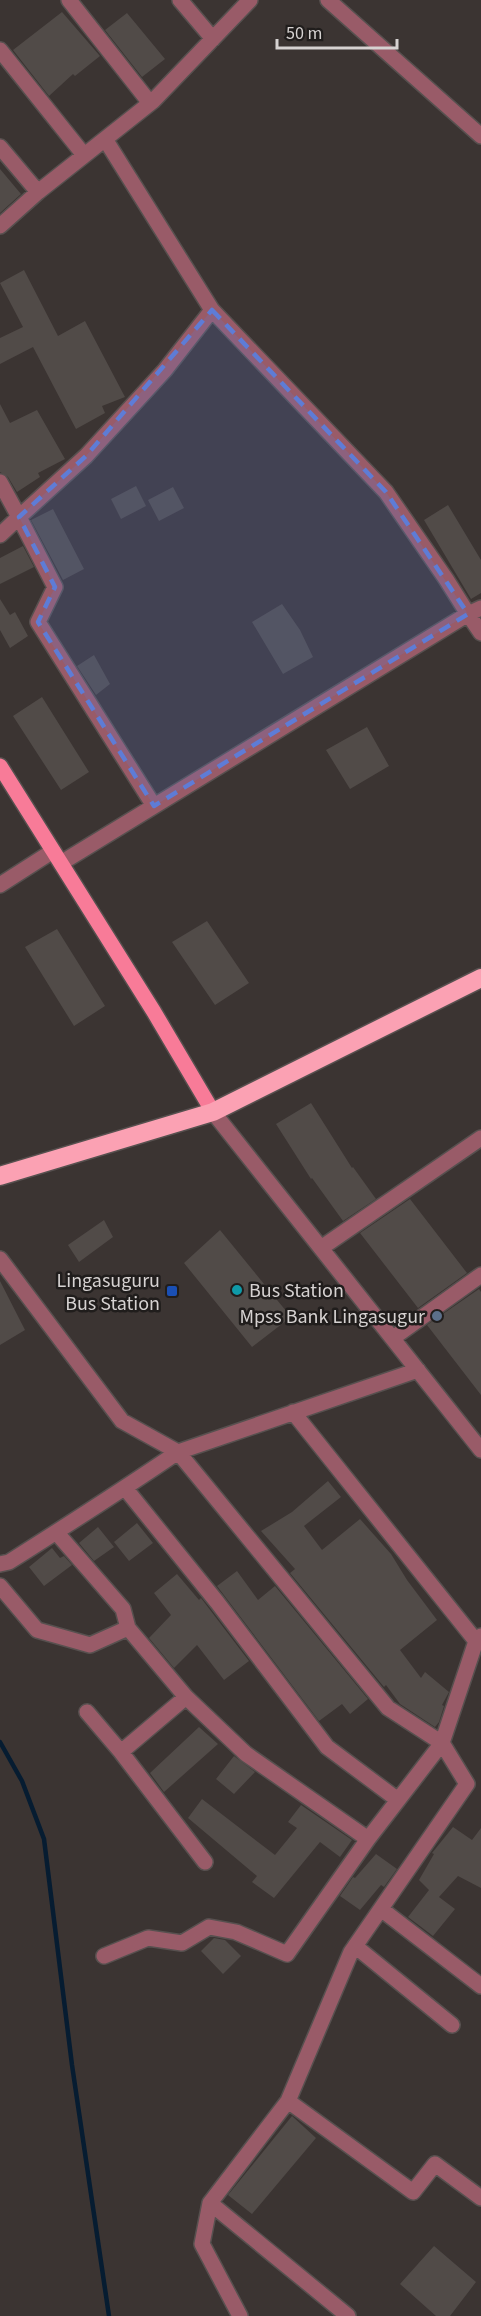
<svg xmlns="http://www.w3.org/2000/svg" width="481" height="2316" font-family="'Source Sans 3',sans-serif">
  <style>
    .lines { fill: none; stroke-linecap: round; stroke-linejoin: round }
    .stream { stroke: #061c31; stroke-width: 4.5 }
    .building { fill: #514b48 }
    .minor-casing { stroke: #57504f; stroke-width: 18 }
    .major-casing { stroke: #57504f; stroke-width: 18 }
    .highway-casing { stroke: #57504f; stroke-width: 21 }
    .minor { stroke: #995b68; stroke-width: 15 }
    .major { stroke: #f87b98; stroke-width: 15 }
    .highway { stroke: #fba1b3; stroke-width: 18 }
    .marked { fill: #5e7cd6; fill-opacity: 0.2; stroke: #5e7cd6; stroke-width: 4.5; stroke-dasharray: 12 8; stroke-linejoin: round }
    .culture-dot { fill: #0f9aa8; stroke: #201d1c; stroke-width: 2 }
    .transit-dot { fill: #1a4fb4; stroke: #201d1c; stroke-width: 2 }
    .service-dot { fill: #5c6f8a; stroke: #201d1c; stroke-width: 2 }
    .labels { text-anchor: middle; stroke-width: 5; stroke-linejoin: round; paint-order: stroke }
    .poi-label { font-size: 20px; fill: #d6d2d1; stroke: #201d1c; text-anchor: end }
  </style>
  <rect width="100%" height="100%" fill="#3b3432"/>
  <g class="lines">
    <path class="stream" d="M0,1742L22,1781L44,1839L72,2065L109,2316"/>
  </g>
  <path class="building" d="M62,12L100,56L75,76L73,74L49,96L13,50Z
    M127,13L165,59L142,77L105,30Z
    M0,169L21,194L0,213Z
    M24,270L58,336L85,321L125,397L102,406L105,413L76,429L33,347L0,364V338L23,327L0,283Z
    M0,404L10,423L37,410L65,459L38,473L40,477L17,492L8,477L0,472Z
    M136,486L146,506L121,519L111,499Z
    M173,487L184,508L159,521L148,500Z
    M448,505L481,560V593L471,599L424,520Z
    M53,509L84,569L63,580L31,520Z
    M23,546L34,567L0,584V558Z
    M0,599L10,615L15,612L28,636L10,648L0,630Z
    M282,604L300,630L313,657L283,674L252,622Z
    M94,655L110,684L96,695L77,666Z
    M42,697L89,772L61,790L13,716Z
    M367,727L389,766L350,789L326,750Z
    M207,921L249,983L215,1005L172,942Z
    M57,929L105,1006L74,1026L25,947Z
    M311,1103L352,1168L353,1167L376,1199L343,1221L312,1178L311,1179L276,1124Z
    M410,1199L467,1273L418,1308L360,1233Z
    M104,1220L113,1237L79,1262L68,1245Z
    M220,1230L291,1317L252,1347L184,1263Z
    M0,1281L25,1330L0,1345Z
    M479,1289L481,1292V1395L427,1325Z
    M328,1481L341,1497L304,1526L322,1550L360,1519L391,1554L407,1580L437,1620L400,1650L421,1678L425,1672L449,1692L442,1705L444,1706L439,1722L435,1727L400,1704L386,1685L384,1687L290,1573L295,1569L261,1531L292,1512Z
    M137,1523L153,1543L129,1561L114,1542Z
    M98,1527L114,1547L94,1561L79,1543Z
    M52,1548L60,1558L64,1556L72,1565L44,1586L29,1567Z
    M237,1571L258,1600L275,1586L368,1699L350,1714L342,1704L319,1721L217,1586Z
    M177,1574L199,1600L201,1598L249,1661L224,1680L197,1645L174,1668L149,1638L171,1615L154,1593Z
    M199,1727L218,1744L164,1792L150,1773Z
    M234,1756L255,1772L234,1794L216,1779Z
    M202,1799L275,1855L297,1828L288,1822L301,1805L352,1840L340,1857L320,1842L274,1898L252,1882L257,1876L188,1818Z
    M453,1827L472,1840L481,1828V1888L458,1876L439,1897L455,1909L433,1936L408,1917L429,1890L419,1880L434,1854L432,1853Z
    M376,1854L397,1869L384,1887L381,1885L360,1910L340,1896L353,1877L355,1878Z
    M214,1938L225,1940L241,1956L223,1974L201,1951Z
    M292,2116L316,2138L252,2214L228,2195Z
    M434,2246L476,2282L450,2316H436L400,2284Z"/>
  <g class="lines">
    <defs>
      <path id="minor" d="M69,0L150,103
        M180,0L213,39
        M328,0L481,136
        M0,50L84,155
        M105,139L212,310L165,370L86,456L19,517L55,587L38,622L154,806
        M0,147L38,192
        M0,226L38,192L153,101L250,0
        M212,310L386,492L446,579L468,614L481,608
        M0,482L19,517L0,535
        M61,863L468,614L481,633
        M0,885L53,851
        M213,1112L481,1450
        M321,1248L481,1138
        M0,1259L122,1421L178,1452L418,1370
        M393,1338L481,1275
        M293,1412L476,1641
        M125,1488L217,1602L327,1747L398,1800
        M0,1564L9,1562C66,1526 122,1490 178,1452L388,1708L442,1743L368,1839L246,1754L186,1697L128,1628L123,1609L56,1532
        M0,1586L37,1630L90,1645L128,1628
        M186,1697L121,1752L205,1862
        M87,1712L121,1752
        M381,1909L481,1986
        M355,1946L452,2025
        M104,1956L148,1938L182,1943L209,1927L236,1932L287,1954L368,1839
        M288,2101L413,2192L435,2164L481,2198
        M210,2203L288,2101L351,1952L467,1784L442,1743L476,1641L481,1636
        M240,2316L202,2244L210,2203L348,2316"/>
      <path id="major" d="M0,766L154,1012L213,1112"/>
      <path id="highway" d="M0,1176L213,1112L481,978"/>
    </defs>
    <use href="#minor" class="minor-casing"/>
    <use href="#major" class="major-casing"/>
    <use href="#highway" class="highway-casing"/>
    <use href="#minor" class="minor"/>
    <use href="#major" class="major"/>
    <use href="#highway" class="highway"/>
  </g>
  <path class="marked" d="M212,310L386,492L468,614L154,806L38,622L55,587L19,517L86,456Z"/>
  <circle class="culture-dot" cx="237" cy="1290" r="6"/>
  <rect class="transit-dot" x="166" y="1285" width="12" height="12" rx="3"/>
  <circle class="service-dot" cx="437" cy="1316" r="6"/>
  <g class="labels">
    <g class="poi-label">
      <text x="160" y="1287">Lingasuguru<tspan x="160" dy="23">Bus Station</tspan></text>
      <text x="249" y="1297" text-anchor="start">Bus Station</text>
      <text x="425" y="1323">Mpss Bank Lingasugur</text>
    </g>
  </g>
  <path d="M277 39v9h120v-9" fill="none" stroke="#d6d2d1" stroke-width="3"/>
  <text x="286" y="39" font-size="18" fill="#d6d2d1" stroke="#201d1c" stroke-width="4.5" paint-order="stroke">50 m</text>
</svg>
